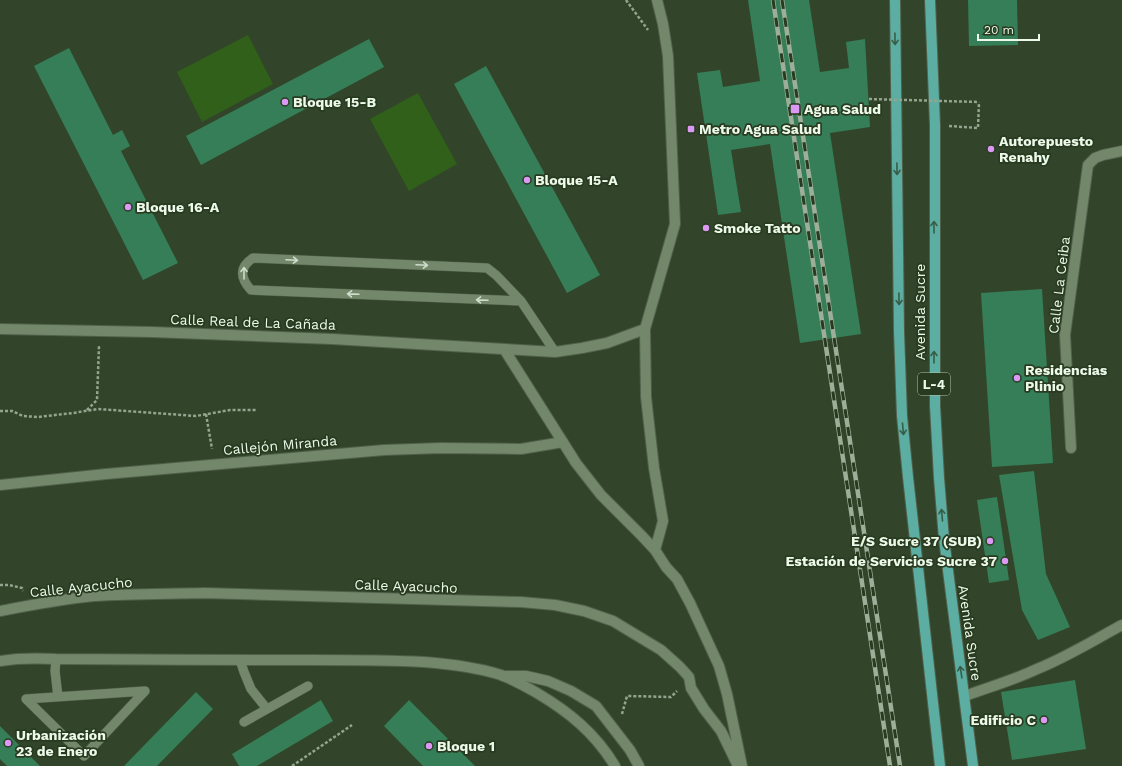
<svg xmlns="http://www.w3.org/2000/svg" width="1122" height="766" font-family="'Work Sans',sans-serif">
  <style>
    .green { fill: #31601a }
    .building { fill: #357e57 }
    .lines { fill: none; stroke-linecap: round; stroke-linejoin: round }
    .service-casing { stroke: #50614a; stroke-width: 10 }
    .pedestrian-casing { stroke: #50614a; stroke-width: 12 }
    .minor-casing { stroke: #50614a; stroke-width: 12 }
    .primary-casing { stroke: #50614a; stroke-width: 12 }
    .path { stroke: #95a48f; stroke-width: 2.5; stroke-dasharray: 3 2; stroke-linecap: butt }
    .service { stroke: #73886b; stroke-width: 9 }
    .pedestrian { stroke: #73886b; stroke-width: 10 }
    .minor { stroke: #73886b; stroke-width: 10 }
    .primary { stroke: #5cada2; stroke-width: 10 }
    .rail-casing { stroke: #9fae99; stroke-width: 4.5 }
    .rail { stroke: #283b20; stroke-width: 3; stroke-dasharray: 9; stroke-linecap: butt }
    .path-bridge { stroke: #95a48f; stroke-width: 2.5; stroke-dasharray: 3 2; stroke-linecap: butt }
    .oneway { stroke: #385d47 }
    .oneway2 { stroke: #ceddca }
    .poi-dot { fill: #dc99f4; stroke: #283b20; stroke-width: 1.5 }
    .labels { text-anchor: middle; stroke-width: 3.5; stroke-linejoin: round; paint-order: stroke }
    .shield { fill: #283b20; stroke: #b2c0ad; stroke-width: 1 }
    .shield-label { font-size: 13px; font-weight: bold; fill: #edf9e9 }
    .poi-label { font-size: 14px; font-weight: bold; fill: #edf9e9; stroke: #283b20; text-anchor: start }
    .street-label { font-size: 14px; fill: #edf9e9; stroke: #283b20 }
  </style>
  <rect width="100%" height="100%" fill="#32452a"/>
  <path class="green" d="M248,35L273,84L202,122L177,72Z
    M418,93L457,164L409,191L370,119Z"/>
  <path class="building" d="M748,0H809L820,72L849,68L846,42L865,39L870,127L830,133L861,334L800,343L770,144L731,150L741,212L718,215L697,73L720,70L723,87L760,81Z
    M968,0H1017L1018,45L969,46Z
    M369,39L384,67L201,165L186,136Z
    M69,48L113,135L122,130L130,146L121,151L178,263L143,280L34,66Z
    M486,66L600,275L567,293L454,84Z
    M1042,289L1053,463L992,467L981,293Z
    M1034,471L1046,574L1070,627L1038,640L1022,610L999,475Z
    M997,497L1009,580L989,583L977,500Z
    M1075,680L1086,749L1012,760L1001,692Z
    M196,692L213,709L157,766H124Z
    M321,700L333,721L257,766H239L232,754Z
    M409,700L475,766H423L384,726Z
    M0,726L40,766H7L0,759Z"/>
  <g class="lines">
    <defs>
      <path id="service" d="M521,301L251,290C240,278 239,267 253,258L487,268L496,275L521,301L555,352
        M56,659L55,671L58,697
        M240,660L244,672L251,689L267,709
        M26,699L84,756L145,691
        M26,699L145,691
        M244,722L308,686"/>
      <path id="pedestrian" d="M503,676H526L548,681L571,691L596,706L630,750L639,766"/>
      <path id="minor" d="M657,0L663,24L668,56L675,224L645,329L646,397L654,468L663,521L655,550L666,567L677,579L690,603L719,666L727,694L742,766
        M0,329L152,332L332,339L555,352L582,348L607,343L645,329
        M504,349L576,463L601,495L641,535L655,550
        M1071,448L1065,335L1088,165L1095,158L1103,155L1122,151
        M0,485L106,474L384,450L441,448L521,449L563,442
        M0,611C31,605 62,599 94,596C130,594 167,594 204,593L521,602L555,605L584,611L613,621L661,650L680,667L689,677L691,688L704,709L721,731L738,766
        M0,661C18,658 37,658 56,659C141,660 227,660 312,660C350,660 387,660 424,662C450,664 476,667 501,675C514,680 525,686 537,693C569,712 595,733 615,766
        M965,696C989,687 1014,680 1037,669C1067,657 1094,640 1122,625"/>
      <path id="primary" d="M895,0L899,332L902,416L908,477L940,766
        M930,0L935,125V406L939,478L944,539L973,766"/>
    </defs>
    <use href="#service" class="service-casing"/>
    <use href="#pedestrian" class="pedestrian-casing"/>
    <use href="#minor" class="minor-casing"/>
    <use href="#primary" class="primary-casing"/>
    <path class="path" d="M626,0L648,30
      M949,126L978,128L979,102
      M87,410L97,400L99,346
      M0,411H12L23,416L38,417L73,413L98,409L196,416L230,410H256
      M206,414L212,449
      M0,585H9L22,588L23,591
      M622,714L627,696L671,697L677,691
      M292,766L352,725"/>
    <use href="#service" class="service"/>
    <use href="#pedestrian" class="pedestrian"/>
    <use href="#minor" class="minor"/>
    <use href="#primary" class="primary"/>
    <defs>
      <path id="rail" d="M773,0L890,766
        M782,0L900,766"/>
    </defs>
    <use href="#rail" class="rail-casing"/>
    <use href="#rail" class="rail"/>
    <path class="path-bridge" d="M869,99L979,102"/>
  </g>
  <defs><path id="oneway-shaft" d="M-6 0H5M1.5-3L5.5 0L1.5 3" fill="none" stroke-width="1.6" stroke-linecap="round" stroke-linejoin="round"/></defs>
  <g class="oneway">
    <use href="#oneway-shaft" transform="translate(895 39) rotate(89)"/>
    <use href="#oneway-shaft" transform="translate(897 169) rotate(89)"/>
    <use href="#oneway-shaft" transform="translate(934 227) rotate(-90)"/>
    <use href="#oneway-shaft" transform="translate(899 299) rotate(89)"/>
    <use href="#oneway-shaft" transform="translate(934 357) rotate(-90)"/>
    <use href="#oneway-shaft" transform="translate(903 429) rotate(85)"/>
    <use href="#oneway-shaft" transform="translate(942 515) rotate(-95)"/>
    <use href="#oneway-shaft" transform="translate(961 672) rotate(-99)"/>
  </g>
  <g class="oneway2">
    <use href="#oneway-shaft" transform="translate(292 260) rotate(3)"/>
    <use href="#oneway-shaft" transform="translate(422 265) rotate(3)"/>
    <use href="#oneway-shaft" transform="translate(244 273) rotate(-90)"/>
    <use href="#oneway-shaft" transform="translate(353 294) rotate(-178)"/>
    <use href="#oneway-shaft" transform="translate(482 300) rotate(-178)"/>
  </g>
  <g class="poi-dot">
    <circle cx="285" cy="102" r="4"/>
    <rect x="790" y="104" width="10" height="10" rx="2"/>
    <rect x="687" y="125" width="8" height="8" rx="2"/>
    <circle cx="991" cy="149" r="4"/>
    <circle cx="527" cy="180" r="4"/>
    <circle cx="128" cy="207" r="4"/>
    <circle cx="706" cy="228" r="4"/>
    <circle cx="1017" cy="378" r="4"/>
    <circle cx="990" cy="541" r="4"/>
    <circle cx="1005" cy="561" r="4"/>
    <circle cx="1044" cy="720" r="4"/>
    <circle cx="8" cy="743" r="4"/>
    <circle cx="429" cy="746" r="4"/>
  </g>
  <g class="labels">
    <rect class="shield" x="918" y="373" width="32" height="22" rx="3"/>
    <g class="shield-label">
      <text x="934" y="389">L-4</text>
    </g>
    <g class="poi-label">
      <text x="293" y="107">Bloque 15-B</text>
      <text x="804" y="114">Agua Salud</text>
      <text x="699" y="134">Metro Agua Salud</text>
      <text x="999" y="146">Autorepuesto<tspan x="999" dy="16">Renahy</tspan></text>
      <text x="535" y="185">Bloque 15-A</text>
      <text x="136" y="212">Bloque 16-A</text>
      <text x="714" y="233">Smoke Tatto</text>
      <text x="1025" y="375">Residencias<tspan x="1025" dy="16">Plinio</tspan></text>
      <text x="982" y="546" text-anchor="end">E/S Sucre 37 (SUB)</text>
      <text x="997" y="566" text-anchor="end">Estación de Servicios Sucre 37</text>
      <text x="1036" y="725" text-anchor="end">Edificio C</text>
      <text x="16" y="740">Urbanización<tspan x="16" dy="16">23 de Enero</tspan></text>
      <text x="437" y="751">Bloque 1</text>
    </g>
    <g class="street-label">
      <text transform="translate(1059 285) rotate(-83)" y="5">Calle La Ceiba</text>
      <text transform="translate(920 312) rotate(-90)" y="5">Avenida Sucre</text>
      <text transform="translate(253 322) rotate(2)" y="5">Calle Real de La Cañada</text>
      <text transform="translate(280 445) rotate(-5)" y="5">Callejón Miranda</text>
      <text transform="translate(406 586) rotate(2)" y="5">Calle Ayacucho</text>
      <text transform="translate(81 587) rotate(-6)" y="5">Calle Ayacucho</text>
      <text transform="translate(970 633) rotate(82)" y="5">Avenida Sucre</text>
    </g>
  </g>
  <path d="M978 34v6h61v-6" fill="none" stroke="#edf9e9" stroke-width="2"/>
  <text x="984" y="34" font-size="12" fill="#edf9e9" stroke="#283b20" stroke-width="3" paint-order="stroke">20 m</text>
</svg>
